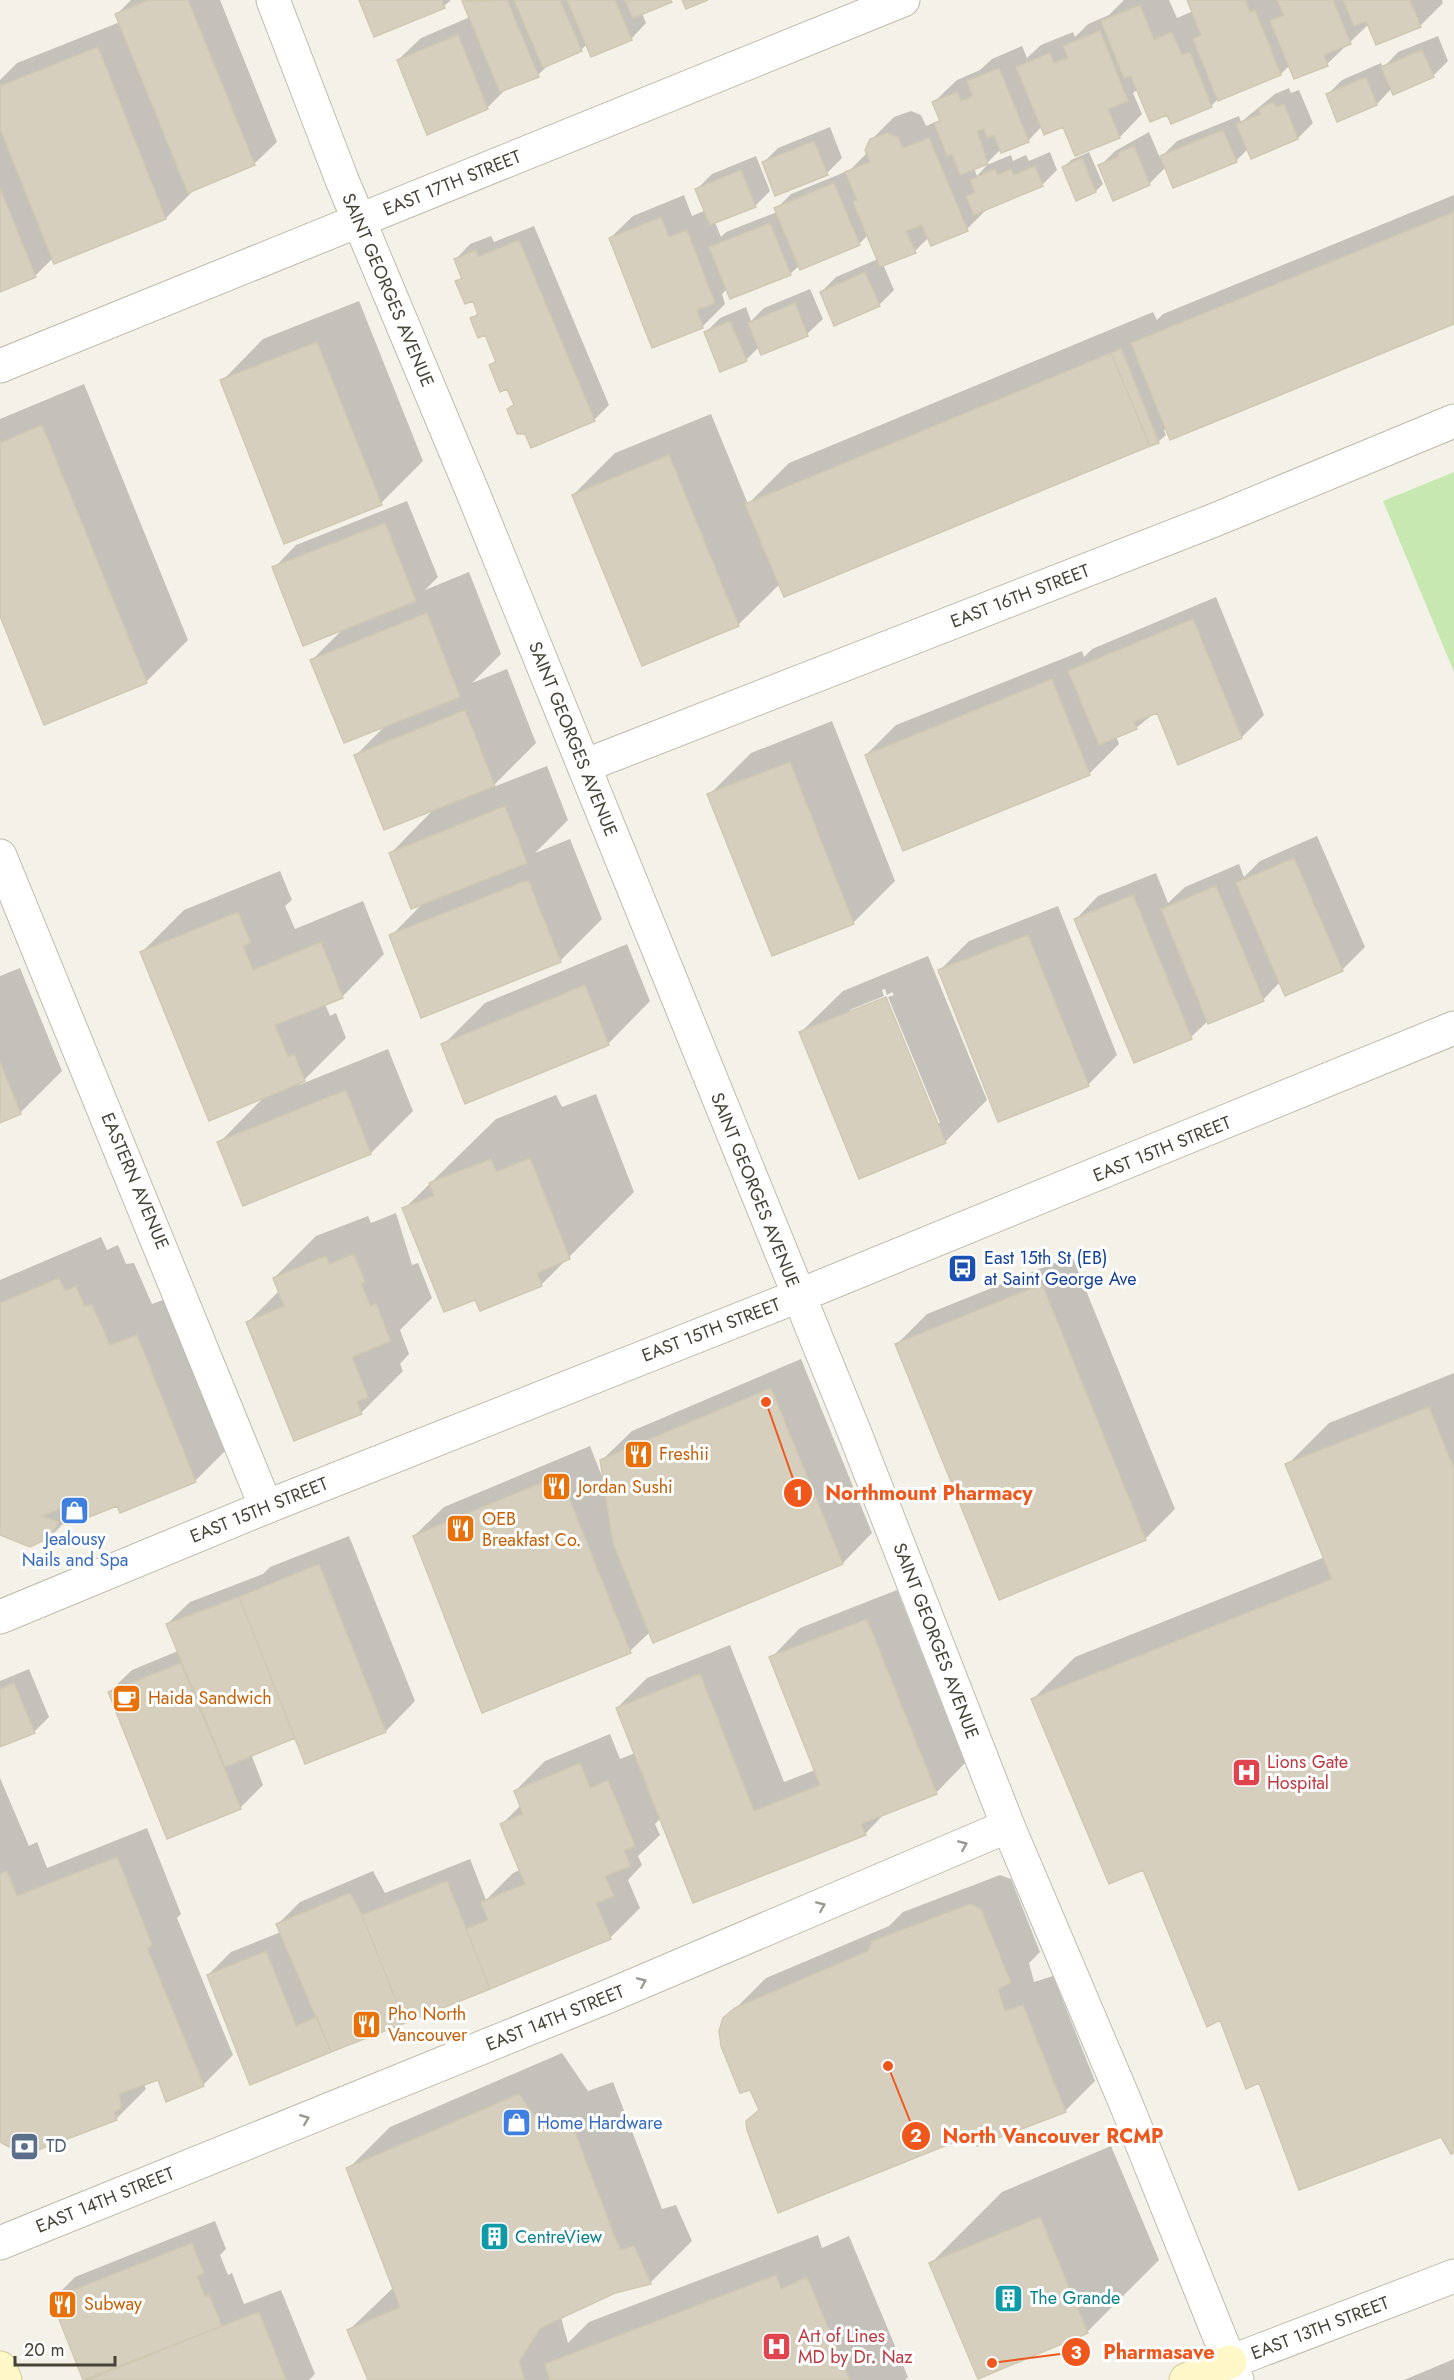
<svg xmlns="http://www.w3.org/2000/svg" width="1454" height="2380" font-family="Jost,sans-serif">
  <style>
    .green { fill: #c8e8b2 }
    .shadow { fill: #0003; fill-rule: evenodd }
    .building { fill: #d6cfbe; stroke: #d0c8b1; stroke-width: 1.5 }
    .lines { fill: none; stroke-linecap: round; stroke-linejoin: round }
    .minor-casing { stroke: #bfbbab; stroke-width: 35 }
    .tertiary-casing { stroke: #bfbbab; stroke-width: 35 }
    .secondary-casing { stroke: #d3cb99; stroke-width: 35 }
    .minor { stroke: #fff; stroke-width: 33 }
    .tertiary { stroke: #fff; stroke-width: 33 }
    .secondary { stroke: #fef8c8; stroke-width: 33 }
    .oneway { stroke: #9a9891 }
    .labels { text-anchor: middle; stroke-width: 6; stroke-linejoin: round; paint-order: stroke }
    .street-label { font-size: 18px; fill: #474337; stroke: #fff }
    .transit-label { font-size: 18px; fill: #164399; stroke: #fff; text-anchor: start }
    .food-label { font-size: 18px; fill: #c56008; stroke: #fff; text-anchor: start }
    .shop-label { font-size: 18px; fill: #366cbe; stroke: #fff }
    .health-label { font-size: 18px; fill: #be3a42; stroke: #fff; text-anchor: start }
    .service-label { font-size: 18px; fill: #4e5e75; stroke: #fff; text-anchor: start }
    .culture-label { font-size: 18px; fill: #0d838f; stroke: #fff; text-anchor: start }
    .leader { fill: none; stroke: #ef571c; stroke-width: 2 }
    .callout-dot { fill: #ef571c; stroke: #fff; stroke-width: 2 }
    .mark-label { font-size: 18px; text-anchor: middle; font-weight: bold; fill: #fff }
    .callout-label { font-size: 20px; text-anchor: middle; font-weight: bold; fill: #ef571c; stroke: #fff; stroke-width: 6; stroke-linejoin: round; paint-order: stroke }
  </style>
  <rect width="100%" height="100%" fill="#f4f2e8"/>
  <path class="green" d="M1454,472V672L1383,501Z"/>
  <path class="shadow" d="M131,0H220L277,142L254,164L196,188L166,218L53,258L35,276L0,290V80L17,63L120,22L117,14Z
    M360,0H451L444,6Z
    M465,0H672L642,13L646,23L631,39L587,44L581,50L549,64L538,75L508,87L487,108L398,60L421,38L470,17Z
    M1124,0H1169L1177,18L1193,11L1189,0H1442L1443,3L1420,26L1369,24L1327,64L1290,65L1281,74L1218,99L1211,106L1168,113L1138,89L1133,93L1142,114L1120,137L1076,154L1064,125L1042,126L1028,141L1001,149L987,163L974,168L977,176L987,165L1011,155L1013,161L1026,155L1029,161L1050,152L1057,170L1042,185L989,207L967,229L929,237L915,251L883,264L894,290L879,305L821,292L836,277L878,259L868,235L860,243L801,268L800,265L790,274L728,288L722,294L725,304L703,326L653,346L610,238L633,216L684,195L692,216L706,210L697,189L712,174L756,156L770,191L755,206L715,222L721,237L726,232L777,212L776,209L791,194L850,170L868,152L871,140L894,117L911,111L921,115L926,126L938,121L941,119L934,102L957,80L980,70L992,59L1022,46L1027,58L1041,45L1073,32L1075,37L1088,24L1109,15Z
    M1438,36L1448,61L1433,76L1392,88L1377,104L1338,120L1327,95L1342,80L1381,63L1383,68L1398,52Z
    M1289,88L1291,93L1299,90L1313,123L1298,138L1248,149L1236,161L1166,167L1149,184L1100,166L1115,151L1149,132L1160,158L1177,141L1239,116L1241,122L1275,94Z
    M830,127L842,158L827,173L763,163L778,148Z
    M1089,152L1103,184L1096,191L1077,199L1064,167L1071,160Z
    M1454,195V323L1167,427L1164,430L1166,435L1158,442L780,584L738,625L573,495L615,453L711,414L748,504L789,463L1153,312L1157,320L1163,314Z
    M534,226L609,405L594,420L509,409L515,403L508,387L491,365L497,359L486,333L472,319L479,312L473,299L457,282L463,276L455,260L470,244L491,236L494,242Z
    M810,289L823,319L807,334L762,353L759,347L746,360L705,333L720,318L746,307L751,321L764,308Z
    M359,301L423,461L381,503L222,381L263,339Z
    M84,384L188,640L146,682L0,612V419Z
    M407,501L438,577L425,590L469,572L501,654L472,683L507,669L536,743L491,788L547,766L568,820L535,853L570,839L602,919L560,961L391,936L425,901L391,853L435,808L356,755L386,725L312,660L344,628L274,568L296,545Z
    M1216,597L1264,715L1242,737L1157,711L1136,728L1116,736L1119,744L1089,774L866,755L896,725L1082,651L1084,657L1092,649Z
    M832,721L895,881L853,923L709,795L751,753Z
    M1317,836L1365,947L1342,970L1280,982L1263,1000L1209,1020L1191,1037L1134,1061L1076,919L1098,896L1156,873L1168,903L1185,887L1239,864L1244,877L1260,861Z
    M280,871L292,900L285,906L295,929L363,901L384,954L343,996L325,1004L330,1016L336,1013L346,1038L299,1085L388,1049L413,1111L371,1153L244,1204L219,1143L265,1096L142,952L184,910Z
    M1058,906L1117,1055L1088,1085L939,971L969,941Z
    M627,944L650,1001L609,1043L466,1102L443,1045L485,1003Z
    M928,956L987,1100L945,1142L801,1032L843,991ZM885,989L887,995L892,992L894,995L888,997L940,1123H936L850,1013V1010L884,996L882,990Z
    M20,968L62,1071L20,1113L0,1121V976Z
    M596,1094L634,1192L541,1285L476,1298L404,1209L496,1119L556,1095L562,1107Z
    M396,1213L412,1265L418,1263L432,1298L400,1330L409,1354L400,1364L403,1371L361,1413L248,1322L279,1291L274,1278L316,1236L368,1216L371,1223Z
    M101,1237L107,1250L118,1245L126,1264L134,1263L152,1304L179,1294L237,1439L195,1481L118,1504L72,1515L51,1536L0,1533V1280Z
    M1072,1256L1175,1509L1145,1539L897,1344L927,1314Z
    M801,1359L872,1533L843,1563L654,1641L650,1632L630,1651L483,1711L414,1536L444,1507L590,1446L603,1479L602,1460L632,1431Z
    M1454,1373V2152L1442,2135L1260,2081L1221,2018L1144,1868L1033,1699L1075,1657L1325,1557L1287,1465L1329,1423Z
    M349,1536L415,1701L386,1731L306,1762L296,1736L251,1754L263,1785L240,1808L109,1692L132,1670L178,1651L167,1624L190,1602L263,1574L270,1567Z
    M897,1590L965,1763L936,1793L886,1812L865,1834L661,1818L655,1824L660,1835L638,1856L642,1865L628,1880L640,1908L610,1938L251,2083L208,1975L231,1952L281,1932L278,1924L300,1902L373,1871L385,1893L470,1859L486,1900L513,1873L520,1870L502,1824L521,1805L515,1791L545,1761L610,1734L620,1759L635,1753L617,1708L647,1678L730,1645L784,1782L815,1770L771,1658L800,1628Z
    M29,1669L49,1717L34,1732L0,1746V1681Z
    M0,1778L29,1846L37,1842L47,1868L147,1828L181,1914L177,1918L233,2055L203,2085L159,2078L144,2084L146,2089L116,2119L31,2142L0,2139Z
    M1000,1875L1011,1879L1040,1952L1029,1963L1034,1982L1053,1976L1095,2081L1065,2111L973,2133L761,2109L725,2019L766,1978L889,1926L903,1912Z
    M562,2053L588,2091L613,2082L662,2209L676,2205L692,2241L650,2283L615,2291L561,2317L568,2343L589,2322L818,2235L822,2248L849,2236L908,2377L905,2380H370L349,2330L394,2287L348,2169L390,2127Z
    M1111,2146L1159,2260L1087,2332L931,2263L1002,2192Z
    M215,2221L226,2249L220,2255L228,2275L232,2273L244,2304L281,2290L315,2374L309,2380H85L53,2299L75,2277Z
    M1454,2359V2380H1404Z"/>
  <path class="building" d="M149,0H188L255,165L188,193L115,14Z
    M359,0H442L445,8L374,37Z
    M507,0L539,77L500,92L462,1Z
    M514,0H560L582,51L543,68Z
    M567,0H615L632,40L591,57Z
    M625,0H671L672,2L633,18Z
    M682,0H708L686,9Z
    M1187,0H1245L1250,12L1255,10L1281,75L1218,101L1193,39L1201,35Z
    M1277,0H1333L1351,44L1324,55L1328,66L1294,79L1270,21L1284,15Z
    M1343,0H1410L1421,27L1376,45L1366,21L1354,26Z
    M1140,5L1154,40L1172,32L1182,55L1190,52L1212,107L1171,124L1167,115L1150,122L1131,76L1124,78L1101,21Z
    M1100,31L1128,101L1108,109L1120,138L1075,156L1063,127L1044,135L1016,67L1050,53L1054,63L1068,58L1063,46Z
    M458,35L488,109L427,135L397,60Z
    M98,47L166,219L54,264L0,129V86Z
    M1422,50L1434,77L1393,95L1381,67Z
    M999,68L1029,142L1001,153L994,135L987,138L984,129L977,131L988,164L960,175L952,154L947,156L934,123L940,121L932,102L957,92L961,101L973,96L967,81Z
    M1366,77L1377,105L1337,122L1326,94Z
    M1274,102L1276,107L1284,104L1298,139L1251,159L1236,124L1261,114L1258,109Z
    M1223,130L1237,162L1173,188L1160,156Z
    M887,133L898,137L903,148L929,138L968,231L931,246L922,225L906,231L916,253L880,267L853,202L857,200L845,172L870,162L865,150L870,139Z
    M814,141L828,175L775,196L762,162Z
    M1134,146L1150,185L1113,201L1098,165L1119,157L1118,153Z
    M1082,158L1096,192L1076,201L1062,167Z
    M1035,166L1043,186L974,215L966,196L975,192L970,180L995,169L998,175L1011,169L1014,175Z
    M741,170L756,207L710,225L695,189Z
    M834,183L860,245L800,270L774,208Z
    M0,188L36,277L0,292Z
    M1454,212V324L1170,440L1131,343Z
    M661,217L669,237L687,230L715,303L697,310L703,328L652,348L609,238Z
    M770,223L791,275L730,299L709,247Z
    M519,240L595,421L531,448L525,434H517L507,409L514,405L507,389L500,392L489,365L496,362L485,335L478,338L470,318L478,315L473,301L465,304L455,281L462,279L454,259L476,250L478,257Z
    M865,272L880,306L834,326L820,292Z
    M795,303L808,336L761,355L748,323Z
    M730,321L747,361L720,372L704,332Z
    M317,342L382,505L284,544L220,380Z
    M1121,348L1159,443L1150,446L1111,353Z
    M1111,353L1150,446L784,597L745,504Z
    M42,425L147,683L44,725L0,616V443Z
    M669,455L739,626L642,666L572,495Z
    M385,523L416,601L303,646L272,567Z
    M427,613L460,697L344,743L310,660Z
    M1193,619L1242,738L1178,765L1157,713L1134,722L1137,729L1099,745L1068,671Z
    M1052,679L1090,775L903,851L865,755Z
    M465,710L495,786L384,830L354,755Z
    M790,762L854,924L772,956L707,794Z
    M505,806L527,863L411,909L389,853Z
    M1294,858L1343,971L1285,996L1236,883Z
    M528,880L561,962L421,1018L389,935Z
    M1216,886L1264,1001L1208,1024L1161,909Z
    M1133,895L1192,1039L1134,1063L1074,919Z
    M238,912L251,943L243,946L253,970L321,942L343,998L275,1025L288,1057L294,1054L305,1081L209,1121L140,952Z
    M1028,935L1089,1086L998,1122L938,970Z
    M585,985L609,1045L465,1104L441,1044Z
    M886,997L946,1143L859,1179L799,1032Z
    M0,1062L21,1114L0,1123Z
    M346,1090L371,1154L243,1206L217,1142Z
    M530,1158L570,1259L537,1273L542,1286L480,1311L475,1300L444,1312L402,1208L434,1196L429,1183L491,1159L496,1172Z
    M354,1254L365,1282L361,1283L370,1306L376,1304L391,1341L352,1357L368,1397L357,1402L362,1414L294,1441L246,1322L284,1306L273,1278L326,1256L329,1264Z
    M59,1278L65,1291L76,1286L84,1306L92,1305L110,1345L137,1335L196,1482L120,1513L117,1506L74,1523L66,1506L42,1516L58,1522L51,1537L30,1547L0,1535V1303Z
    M1042,1284L1146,1540L999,1600L895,1344Z
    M771,1388L843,1564L653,1643L613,1543L600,1460Z
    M1429,1407L1454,1469V2153L1451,2154L1441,2137L1299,2190L1259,2083L1246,2089L1220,2020L1207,2027L1143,1870L1109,1884L1031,1699L1332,1579L1285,1464Z
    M560,1475L631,1653L482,1713L413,1536Z
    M319,1564L386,1732L305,1764L239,1597Z
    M239,1597L295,1738L225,1767L166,1624Z
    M867,1619L937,1794L861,1824L866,1835L693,1903L616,1708L700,1674L754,1811L820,1785L769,1657Z
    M181,1663L241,1809L167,1839L108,1692Z
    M14,1683L35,1733L0,1747V1689Z
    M580,1763L590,1788L608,1780L635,1846L624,1850L631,1866L605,1876L614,1896L596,1903L611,1939L490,1989L466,1929L488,1920L481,1902L525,1884L500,1824L523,1814L514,1791Z
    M117,1857L152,1945L147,1948L204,2086L166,2102L158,2080L119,2094L122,2108L114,2112L117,2120L33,2152L30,2144L18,2149L7,2146L0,2142V1874L7,1871L17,1896Z
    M447,1881L490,1989L405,2023L362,1915Z
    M350,1893L362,1915L405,2023L331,2052L276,1924Z
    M970,1904L981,1909L1011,1983L998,1989L1005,2011L1023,2005L1066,2112L977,2146L972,2135L778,2213L747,2130L746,2121L759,2110L750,2090L740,2093L721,2046L719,2031L723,2018L735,2008L868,1951L872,1941Z
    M266,1951L296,2026L317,2017L331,2052L250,2085L207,1975Z
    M519,2094L546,2132L571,2122L620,2250L634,2246L651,2284L615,2293L540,2328L519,2362L525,2380H368L347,2330L400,2307L346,2168Z
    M1040,2217L1088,2333L978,2379L929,2263Z
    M192,2243L204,2273L197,2276L205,2296L209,2295L222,2326L83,2380L51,2299Z
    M776,2275L781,2289L807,2277L850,2380H550L545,2364Z
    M259,2312L286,2380H88L222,2326Z"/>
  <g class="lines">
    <defs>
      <path id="minor" d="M0,366L903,0
        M584,766L1212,521L1454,421
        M0,856L266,1507
        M798,1296L1454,1028
        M0,2243L604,1998L1008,1826"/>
      <path id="tertiary" d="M273,0L342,180L473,493L854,1431L1008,1826L1126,2104L1237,2380
        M0,1617L266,1507L798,1296
        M1230,2362L1454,2276"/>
      <path id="secondary" d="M0,2368L5,2380
        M1186,2380L1230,2362"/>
    </defs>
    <use href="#minor" class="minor-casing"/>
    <use href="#tertiary" class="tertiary-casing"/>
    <use href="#secondary" class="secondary-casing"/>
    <use href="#minor" class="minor"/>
    <use href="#tertiary" class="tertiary"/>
    <use href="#secondary" class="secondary"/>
  </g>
  <defs><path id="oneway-chevron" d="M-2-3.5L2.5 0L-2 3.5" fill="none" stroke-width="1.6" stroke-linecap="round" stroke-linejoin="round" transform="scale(1.5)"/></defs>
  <g class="oneway">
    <use href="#oneway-chevron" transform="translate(963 1845) rotate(-23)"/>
    <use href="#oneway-chevron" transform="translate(821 1906) rotate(-23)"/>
    <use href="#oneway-chevron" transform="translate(642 1982) rotate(-23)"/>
    <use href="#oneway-chevron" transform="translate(305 2119) rotate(-22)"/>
  </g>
  <defs>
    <symbol id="bus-square" viewBox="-11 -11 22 22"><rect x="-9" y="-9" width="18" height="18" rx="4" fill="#1a4fb4" stroke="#fff"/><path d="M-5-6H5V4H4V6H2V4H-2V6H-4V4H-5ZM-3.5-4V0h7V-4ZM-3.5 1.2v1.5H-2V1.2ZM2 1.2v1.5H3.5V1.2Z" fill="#fff"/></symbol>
    <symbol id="restaurant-square" viewBox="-11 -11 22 22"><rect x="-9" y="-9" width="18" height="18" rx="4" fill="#e8710a" stroke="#fff"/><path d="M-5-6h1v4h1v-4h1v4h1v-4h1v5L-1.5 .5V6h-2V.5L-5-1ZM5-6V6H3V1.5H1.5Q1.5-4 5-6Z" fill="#fff"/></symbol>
    <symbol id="shop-square" viewBox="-11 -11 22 22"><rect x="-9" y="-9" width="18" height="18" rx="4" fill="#3f7fe0" stroke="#fff"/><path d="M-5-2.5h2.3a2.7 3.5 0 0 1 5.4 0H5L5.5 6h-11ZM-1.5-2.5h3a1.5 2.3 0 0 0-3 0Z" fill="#fff"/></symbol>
    <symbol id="cafe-square" viewBox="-11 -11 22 22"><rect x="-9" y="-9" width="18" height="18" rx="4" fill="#e8710a" stroke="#fff"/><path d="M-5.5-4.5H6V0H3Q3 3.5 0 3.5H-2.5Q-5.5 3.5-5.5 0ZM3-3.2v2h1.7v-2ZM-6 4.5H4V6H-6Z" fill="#fff"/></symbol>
    <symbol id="hospital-square" viewBox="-11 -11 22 22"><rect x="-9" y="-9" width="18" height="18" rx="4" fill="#e0444e" stroke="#fff"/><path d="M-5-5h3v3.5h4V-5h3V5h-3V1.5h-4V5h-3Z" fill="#fff"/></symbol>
    <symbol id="bank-square" viewBox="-11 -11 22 22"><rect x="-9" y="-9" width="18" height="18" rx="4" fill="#5c6f8a" stroke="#fff"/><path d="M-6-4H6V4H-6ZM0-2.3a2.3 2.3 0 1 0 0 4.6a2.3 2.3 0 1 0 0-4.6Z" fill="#fff"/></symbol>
    <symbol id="building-square" viewBox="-11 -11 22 22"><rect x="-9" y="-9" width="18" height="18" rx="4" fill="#0f9aa8" stroke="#fff"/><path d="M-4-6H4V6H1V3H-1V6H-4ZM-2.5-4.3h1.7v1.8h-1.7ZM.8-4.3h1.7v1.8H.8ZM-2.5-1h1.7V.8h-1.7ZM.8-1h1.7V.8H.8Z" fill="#fff"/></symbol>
  </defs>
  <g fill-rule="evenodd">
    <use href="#bus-square" x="946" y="1252" width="33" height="33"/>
    <use href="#restaurant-square" x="622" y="1438" width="33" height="33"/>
    <use href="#restaurant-square" x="540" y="1470" width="33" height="33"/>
    <use href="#shop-square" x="58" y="1494" width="33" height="33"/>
    <use href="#restaurant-square" x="444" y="1512" width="33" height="33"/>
    <use href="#cafe-square" x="110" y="1682" width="33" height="33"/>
    <use href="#hospital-square" x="1230" y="1756" width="33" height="33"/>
    <use href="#restaurant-square" x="350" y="2008" width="33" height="33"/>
    <use href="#shop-square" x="500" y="2106" width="33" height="33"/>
    <use href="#bank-square" x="8" y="2130" width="33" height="33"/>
    <use href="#building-square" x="478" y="2220" width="33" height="33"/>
    <use href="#building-square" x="992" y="2282" width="33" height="33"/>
    <use href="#restaurant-square" x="46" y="2288" width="33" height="33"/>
    <use href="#hospital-square" x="760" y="2330" width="33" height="33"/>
  </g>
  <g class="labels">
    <g class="street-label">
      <text transform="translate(452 183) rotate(-22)" y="6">EAST 17TH STREET</text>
      <text transform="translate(388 290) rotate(67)" y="6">SAINT GEORGES AVENUE</text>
      <text transform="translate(1020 596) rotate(-21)" y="6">EAST 16TH STREET</text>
      <text transform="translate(573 739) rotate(68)" y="6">SAINT GEORGES AVENUE</text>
      <text transform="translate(1162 1149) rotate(-22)" y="6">EAST 15TH STREET</text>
      <text transform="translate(135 1181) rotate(67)" y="6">EASTERN AVENUE</text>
      <text transform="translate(755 1190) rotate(68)" y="6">SAINT GEORGES AVENUE</text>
      <text transform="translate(711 1330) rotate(-21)" y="6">EAST 15TH STREET</text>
      <text transform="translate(259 1510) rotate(-22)" y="6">EAST 15TH STREET</text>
      <text transform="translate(936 1641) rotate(69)" y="6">SAINT GEORGES AVENUE</text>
      <text transform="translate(555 2018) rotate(-22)" y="6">EAST 14TH STREET</text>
      <text transform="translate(105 2200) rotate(-22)" y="6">EAST 14TH STREET</text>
      <text transform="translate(1320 2328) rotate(-21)" y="6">EAST 13TH STREET</text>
    </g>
    <g class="transit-label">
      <text x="984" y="1264">East 15th St (EB)<tspan x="984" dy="21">at Saint George Ave</tspan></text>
    </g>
    <g class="food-label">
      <text x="659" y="1460">Freshii</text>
      <text x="578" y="1493">Jordan Sushi</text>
      <text x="482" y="1525">OEB<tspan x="482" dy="21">Breakfast Co.</tspan></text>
      <text x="148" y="1704">Haida Sandwich</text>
      <text x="388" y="2020">Pho North<tspan x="388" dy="21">Vancouver</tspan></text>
      <text x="84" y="2310">Subway</text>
    </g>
    <g class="shop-label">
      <text x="75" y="1545">Jealousy<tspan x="75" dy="21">Nails and Spa</tspan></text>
      <text x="537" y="2129" text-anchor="start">Home Hardware</text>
    </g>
    <g class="health-label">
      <text x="1267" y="1768">Lions Gate<tspan x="1267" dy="21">Hospital</tspan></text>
      <text x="798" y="2342">Art of Lines<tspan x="798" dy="21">MD by Dr. Naz</tspan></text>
    </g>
    <g class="service-label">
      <text x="46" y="2152">TD</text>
    </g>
    <g class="culture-label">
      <text x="515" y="2243">CentreView</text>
      <text x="1030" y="2304">The Grande</text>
    </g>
  </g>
  <path class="leader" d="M766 1402L798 1493M888 2066L916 2136M992 2363L1076 2352"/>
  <g class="callout-dot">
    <circle cx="766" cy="1402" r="6"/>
    <circle cx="888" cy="2066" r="6"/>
    <circle cx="992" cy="2363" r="6"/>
    <circle cx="798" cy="1493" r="15"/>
    <circle cx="916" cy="2136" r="15"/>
    <circle cx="1076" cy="2352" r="15"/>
  </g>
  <g class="mark-label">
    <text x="798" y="1500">1</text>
    <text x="916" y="2142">2</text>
    <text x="1076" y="2359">3</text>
  </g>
  <g class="callout-label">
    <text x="929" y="1500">Northmount Pharmacy</text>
    <text x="1053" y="2143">North Vancouver RCMP</text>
    <text x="1159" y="2359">Pharmasave</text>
  </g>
  <path d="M15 2356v9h100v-9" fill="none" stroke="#474337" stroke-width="3"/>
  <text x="24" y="2356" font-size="18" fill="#474337" stroke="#ffffff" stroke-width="4.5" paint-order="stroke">20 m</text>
</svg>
